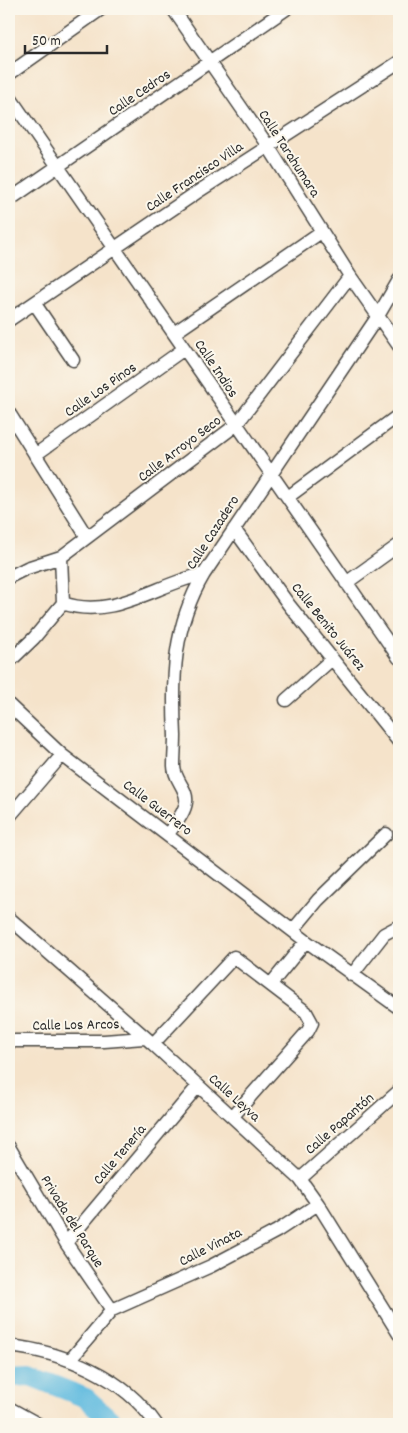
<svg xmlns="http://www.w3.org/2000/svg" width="408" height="1433" font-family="Dekko,sans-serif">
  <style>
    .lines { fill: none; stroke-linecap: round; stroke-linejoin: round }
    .river { stroke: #62bbdf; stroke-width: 20 }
    .minor-casing { stroke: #494743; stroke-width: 15 }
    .minor { stroke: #fff; stroke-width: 12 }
    .labels { text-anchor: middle; stroke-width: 4; stroke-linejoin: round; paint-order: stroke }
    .street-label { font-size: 15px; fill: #2b2b2b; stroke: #fbf7ec }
  </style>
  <rect width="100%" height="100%" fill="#fbf7ec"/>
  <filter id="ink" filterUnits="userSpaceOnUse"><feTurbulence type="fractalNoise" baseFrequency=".02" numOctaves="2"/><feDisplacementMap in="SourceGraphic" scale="10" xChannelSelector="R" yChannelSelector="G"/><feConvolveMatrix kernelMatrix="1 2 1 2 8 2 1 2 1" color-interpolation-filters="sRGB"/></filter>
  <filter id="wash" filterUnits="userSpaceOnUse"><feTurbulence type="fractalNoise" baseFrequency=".0096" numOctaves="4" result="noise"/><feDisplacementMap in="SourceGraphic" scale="20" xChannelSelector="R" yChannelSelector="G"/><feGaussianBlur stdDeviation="1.12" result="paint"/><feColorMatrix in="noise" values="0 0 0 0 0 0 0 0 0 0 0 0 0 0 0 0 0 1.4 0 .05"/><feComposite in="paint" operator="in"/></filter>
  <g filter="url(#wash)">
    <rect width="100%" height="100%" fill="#f5e3ca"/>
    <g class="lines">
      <path class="river" d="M9,1377L30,1376L86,1398L115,1424"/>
    </g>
  </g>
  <g filter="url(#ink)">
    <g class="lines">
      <defs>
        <path id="minor" d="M173,9L268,146L350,276L399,346
          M9,74L101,9
          M9,96L399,658
          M9,200L286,9
          M35,304L73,360
          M9,320L196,193L399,62
          M174,333L321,232
          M9,413L87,537
          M35,455L184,349
          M288,497L399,415
          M234,529L289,605L399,742
          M61,557L63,603
          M9,577L27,568L61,557L236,425L350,276
          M346,583L399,545
          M9,662L34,638L63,603C112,621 158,583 204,574
          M286,700L332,659
          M9,705L62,755L306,941L399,1008
          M9,817L62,755
          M168,834C174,825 185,813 186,802C188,789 174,780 174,766C174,756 175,746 175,736C172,678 173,626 204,574L378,316L399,280
          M9,918L153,1044L300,1179L318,1204L399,1334
          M293,930L318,900L386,834
          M352,975L384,934L399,926
          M271,984L306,941
          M9,1041H104L144,1038
          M153,1044L234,957L306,1012L312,1023L308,1031L233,1116
          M9,1147L66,1243L112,1310
          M300,1179L399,1091
          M66,1243L198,1086
          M9,1346C64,1352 124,1377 156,1424
          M71,1359L112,1310L211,1266L277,1231L318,1204
          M9,1408L38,1424"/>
      </defs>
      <use href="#minor" class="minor-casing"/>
      <use href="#minor" class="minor"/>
    </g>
  </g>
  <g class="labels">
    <g class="street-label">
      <text transform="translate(139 92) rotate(-34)" y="5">Calle Cedros</text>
      <text transform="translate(290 153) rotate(57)" y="5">Calle Tarahumara</text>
      <text transform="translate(194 176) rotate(-34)" y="5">Calle Francisco Villa</text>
      <text transform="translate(217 368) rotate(56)" y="5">Calle Indios</text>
      <text transform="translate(100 389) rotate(-35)" y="5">Calle Los Pinos</text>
      <text transform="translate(179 448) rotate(-37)" y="5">Calle Arroyo Seco</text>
      <text transform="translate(212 532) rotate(-57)" y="5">Calle Cazadero</text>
      <text transform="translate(329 626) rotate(51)" y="5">Calle Benito Juárez</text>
      <text transform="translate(158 807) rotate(37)" y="5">Calle Guerrero</text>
      <text transform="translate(76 1024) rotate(-1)" y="5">Calle Los Arcos</text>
      <text transform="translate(235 1097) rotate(42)" y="5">Calle Leyva</text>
      <text transform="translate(339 1123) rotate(-41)" y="5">Calle Papantón</text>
      <text transform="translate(119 1154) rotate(-50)" y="5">Calle Tenería</text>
      <text transform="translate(73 1221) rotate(58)" y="5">Privada del Parque</text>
      <text transform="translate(210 1246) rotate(-27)" y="5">Calle Vinata</text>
    </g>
  </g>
  <rect width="408" height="1433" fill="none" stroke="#fbf7ec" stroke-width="30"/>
  <path d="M25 45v8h82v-8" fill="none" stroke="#2b2b2b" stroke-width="2.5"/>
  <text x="32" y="45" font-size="15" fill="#2b2b2b" stroke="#fbf7ec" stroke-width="4" paint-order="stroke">50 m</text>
</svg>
